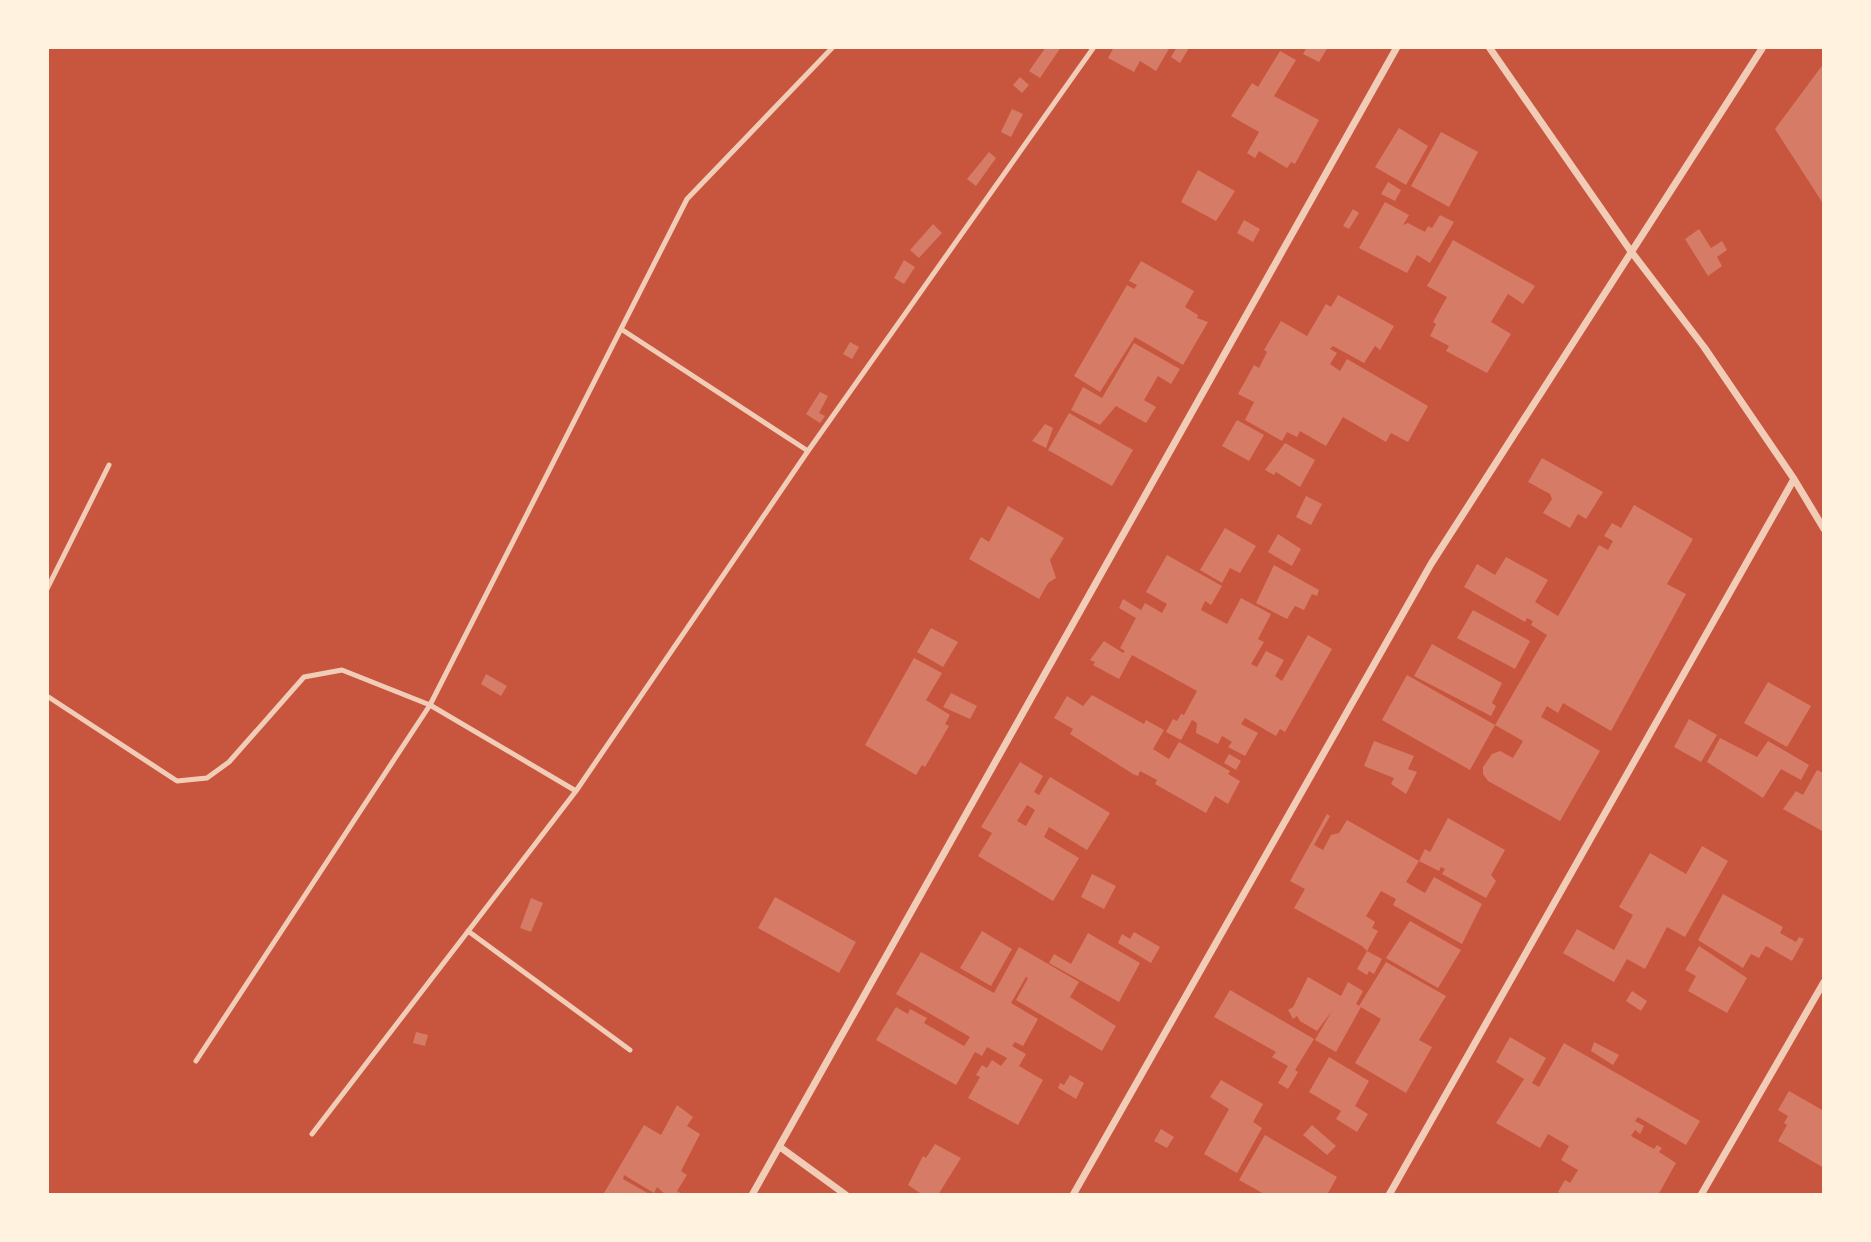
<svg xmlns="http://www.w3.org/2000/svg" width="1871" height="1242" font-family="Inter,sans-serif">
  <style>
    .building { fill: #d67c66; fill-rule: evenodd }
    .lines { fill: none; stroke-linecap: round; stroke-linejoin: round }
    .service { stroke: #f1ccb7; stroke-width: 5 }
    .minor { stroke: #f1ccb7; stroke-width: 7 }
  </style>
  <rect width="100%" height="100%" fill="#c8553d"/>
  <path class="building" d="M1046,47H1061L1040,78L1029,71Z
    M1114,47H1170L1156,71L1140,61L1134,72L1108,58Z
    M1177,47L1189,48L1180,63L1171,57Z
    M1307,47H1328L1319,62L1303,54Z
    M1280,51L1296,60L1274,96L1319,120L1295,164L1291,162L1287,168L1259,151L1255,158L1247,153L1259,132L1231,116L1252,83L1258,87Z
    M1824,63V205L1775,129Z
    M1020,77L1029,85L1022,93L1013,85Z
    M1012,109L1023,114L1011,137L1001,132Z
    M1399,128L1428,146L1406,185L1375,167Z
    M1441,132L1478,152L1449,207L1411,186Z
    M989,152L996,158L976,186L967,179Z
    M1198,170L1235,191L1216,221L1181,202Z
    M1388,182L1401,190L1395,201L1381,194Z
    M1385,202L1409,215L1403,225L1408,223L1425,232L1428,226L1432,228L1440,215L1454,222L1430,263L1417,255L1407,273L1359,248Z
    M1353,209L1359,213L1349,229L1343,226Z
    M1244,220L1260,229L1253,242L1237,233Z
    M933,224L942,233L919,258L910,250Z
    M1699,229L1711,248L1722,241L1727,250L1717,257L1722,266L1708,276L1685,239Z
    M1453,240L1535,286L1523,304L1508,294L1491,322L1511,334L1487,373L1446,351L1449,346L1430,336L1436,324L1433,322L1447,297L1427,286Z
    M904,260L915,267L904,284L894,278Z
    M1141,261L1194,291L1185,307L1198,315L1197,318L1208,322L1183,365L1135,337L1100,392L1074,376L1127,285L1134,289L1137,285L1129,281Z
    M1338,295L1394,326L1380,350L1375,346L1364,363L1333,346L1330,349L1337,353L1330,364L1340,371L1347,359L1428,406L1408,442L1391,433L1386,442L1343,417L1326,446L1300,431L1297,437L1287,432L1282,441L1245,420L1254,402L1238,394L1254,365L1259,368L1267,352L1264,350L1281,321L1307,336L1326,304L1331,307Z
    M850,342L859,347L852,359L843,354Z
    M1134,343L1180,369L1171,384L1158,376L1144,400L1156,407L1146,423L1116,406L1100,425L1071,410L1083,387L1102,398Z
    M820,392L828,396L819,413L825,416L820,423L806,414Z
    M1069,413L1133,450L1112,486L1048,450Z
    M1237,420L1264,435L1249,461L1222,446Z
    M1045,424L1053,428L1046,448L1032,441Z
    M1285,443L1315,460L1300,487L1276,472L1274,475L1265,470Z
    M1542,458L1603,492L1586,519L1578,514L1570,528L1543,513L1552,499L1550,494L1528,482Z
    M1306,496L1322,504L1311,525L1296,517Z
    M1634,505L1693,539L1667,584L1686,594L1611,731L1563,703L1558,713L1547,706L1541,717L1600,751L1560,821L1488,781L1483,774V767L1492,754L1500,751L1513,758L1523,741L1495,725L1547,635L1531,625L1533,621L1527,618L1525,622L1464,587L1477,564L1495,575L1506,557L1548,580L1535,602L1558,616L1599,545L1608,550L1613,541L1604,536L1612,523L1621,528Z
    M1008,506L1064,538L1050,560L1056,578L1048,583L1039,599L969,559L981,537L989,542Z
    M1225,528L1256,546L1240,573L1230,568L1222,583L1200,570Z
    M1278,534L1301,549L1292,566L1268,552Z
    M1167,555L1222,586L1211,605L1205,601L1201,610L1227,624L1241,598L1271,614L1258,639L1264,642L1251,664L1257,667L1266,651L1284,660L1275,676L1282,681L1308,635L1332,649L1285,732L1280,729L1276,736L1245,718L1241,724L1258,733L1245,756L1228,747L1232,742L1222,736L1218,744L1196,733L1197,723L1192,720L1181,740L1166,732L1173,719L1177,721L1181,714L1184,715L1197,691L1132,655L1119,679L1093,665L1095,662L1090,660L1104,641L1123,653L1125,651L1120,648L1136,618L1119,608L1123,599L1141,610L1145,603L1162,613L1167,604L1146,592Z
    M1274,565L1319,590L1317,596L1312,594L1304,610L1295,606L1287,619L1256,603Z
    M1473,610L1530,641L1515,669L1457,638Z
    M931,628L958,642L943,667L917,652Z
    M1432,644L1502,683L1492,703L1496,706L1491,716L1414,676Z
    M914,658L942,673L926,700L950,715L945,724L949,726L925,767L922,765L916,775L865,745Z
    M486,674L507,686L501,696L481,684Z
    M1407,675L1495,725L1470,770L1382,720Z
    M1768,682L1811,706L1787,747L1744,723Z
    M951,693L977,706L970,719L943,707Z
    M1092,695L1144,724L1146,720L1164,730L1153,749L1169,759L1179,742L1230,771L1228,774L1240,781L1228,804L1215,796L1206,813L1155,784L1157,780L1140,771L1138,776L1133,774L1070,734L1073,729L1054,718L1067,696L1083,706Z
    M1689,719L1717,735L1701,762L1674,747Z
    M1720,738L1757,757L1768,741L1809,765L1801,780L1781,769L1763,798L1707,762Z
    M1374,741L1414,756L1408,769L1417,772L1406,794L1391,784L1394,778L1364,766Z
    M1229,754L1241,761L1236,770L1224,763Z
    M1020,762L1043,776L1034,792L1039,795L1050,777L1110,813L1087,850L1049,827L1044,837L1079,858L1053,901L978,856L992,833L981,827ZM1027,805L1035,810L1026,826L1017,821Z
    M1817,770L1824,773V832L1783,809L1796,791L1803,795Z
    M1327,814L1330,816L1314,845L1323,850L1331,835L1339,833L1347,820L1419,861L1425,849L1430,852L1448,818L1505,850L1491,875L1496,881L1486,898L1442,874L1445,869L1441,867L1439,871L1419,861L1406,882L1425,893L1434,877L1482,904L1462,944L1393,905L1396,899L1381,891L1366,916L1375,922L1372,928L1378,931L1367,951L1382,959L1374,974L1369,971L1367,975L1357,969L1367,951L1362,946L1294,908L1305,889L1290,881Z
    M1702,846L1728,861L1685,937L1667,927L1645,969L1627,959L1614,982L1563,953L1577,929L1614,950L1633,915L1619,907L1650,853L1686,874Z
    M1092,874L1116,886L1104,909L1081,897Z
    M1723,894L1783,927L1780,933L1796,942L1799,937L1804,939L1792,961L1766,946L1759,958L1751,954L1743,968L1698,940Z
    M775,897L856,942L839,973L758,928Z
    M531,898L543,903L531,932L520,928Z
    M1410,921L1461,950L1438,988L1386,958Z
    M982,931L1012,949L991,986L960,968Z
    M1134,932L1160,947L1151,963L1118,943L1122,934L1130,939Z
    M1088,933L1140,963L1119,1002L1049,963L1054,954L1071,964Z
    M1699,946L1747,978L1727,1013L1688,991L1696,976L1685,970Z
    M1019,947L1079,982L1070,997L1116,1026L1102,1051L1016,1000L1028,978L1026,977L1011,1003L1038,1019L1023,1046L1015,1042L1012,1046L1026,1054L1019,1066L1043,1080L1018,1125L968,1098L980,1077L976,1075L982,1065L987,1068L992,1060L1001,1066L1007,1058L987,1047L982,1056L975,1052L956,1085L876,1040L896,1007L908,1014L910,1009L927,1018L924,1023L964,1046L970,1037L896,994L921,952L994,993Z
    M1386,962L1446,996L1419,1040L1432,1047L1406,1093L1355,1063L1381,1019L1359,1006Z
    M1308,977L1341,996L1348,982L1363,991L1356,1004L1361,1007L1336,1052L1315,1040L1332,1011L1317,1031L1300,1021L1297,1016L1293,1019L1288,1010L1293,1007Z
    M1230,990L1314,1039L1295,1070L1298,1072L1288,1089L1278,1083L1288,1066L1272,1057L1276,1052L1214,1017Z
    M1632,991L1647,1001L1641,1011L1626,1001Z
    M416,1032L428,1035L425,1046L413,1043Z
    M1510,1037L1546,1058L1532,1083L1539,1087L1564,1043L1700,1121L1686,1145L1638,1117L1635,1121L1644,1126L1640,1134L1635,1130L1631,1136L1654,1149L1657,1145L1662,1148L1659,1152L1676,1163L1658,1195H1563L1558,1192L1565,1180L1570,1183L1578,1170L1561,1160L1569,1146L1548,1134L1540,1148L1496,1123L1524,1079L1496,1062Z
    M1594,1042L1619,1055L1613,1065L1591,1051Z
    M1329,1057L1369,1081L1355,1106L1368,1114L1357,1132L1336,1119L1341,1111L1309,1092Z
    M1070,1075L1084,1083L1076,1099L1058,1088L1060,1083L1064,1085Z
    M1221,1080L1263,1104L1253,1122L1262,1128L1237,1173L1204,1154L1229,1109L1210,1097Z
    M1789,1091L1824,1111V1168L1778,1141L1787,1125L1784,1123L1788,1116L1778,1110Z
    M677,1105L693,1117L687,1126L700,1134L681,1171L687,1175L677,1191L684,1195H666L657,1187L654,1193L624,1175L623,1179L651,1195L604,1193L644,1125L661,1135Z
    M1312,1125L1336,1146L1327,1155L1303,1135Z
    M1161,1129L1174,1137L1167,1148L1154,1141Z
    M1265,1135L1337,1177L1327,1195H1266L1239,1180Z
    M935,1144L961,1158L938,1195H923L908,1185L923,1156L926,1158Z"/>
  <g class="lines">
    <path class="service" d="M621,329L808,451
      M47,589L109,465
      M47,696L177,781L207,778L229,762L304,677L342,670L430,705L576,791
      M468,931L630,1050
      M196,1061L430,705L687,199L833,47
      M312,1134L576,791L808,451L1094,47"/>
    <path class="minor" d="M1489,47L1630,250L1704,347L1794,479L1824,529
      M780,1147L846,1195
      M752,1195L1397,47
      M1073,1195L1431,564L1763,47
      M1389,1195L1794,479
      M1701,1195L1824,982"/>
  </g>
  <rect width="1871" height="1242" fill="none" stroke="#fff3e0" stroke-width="98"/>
</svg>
